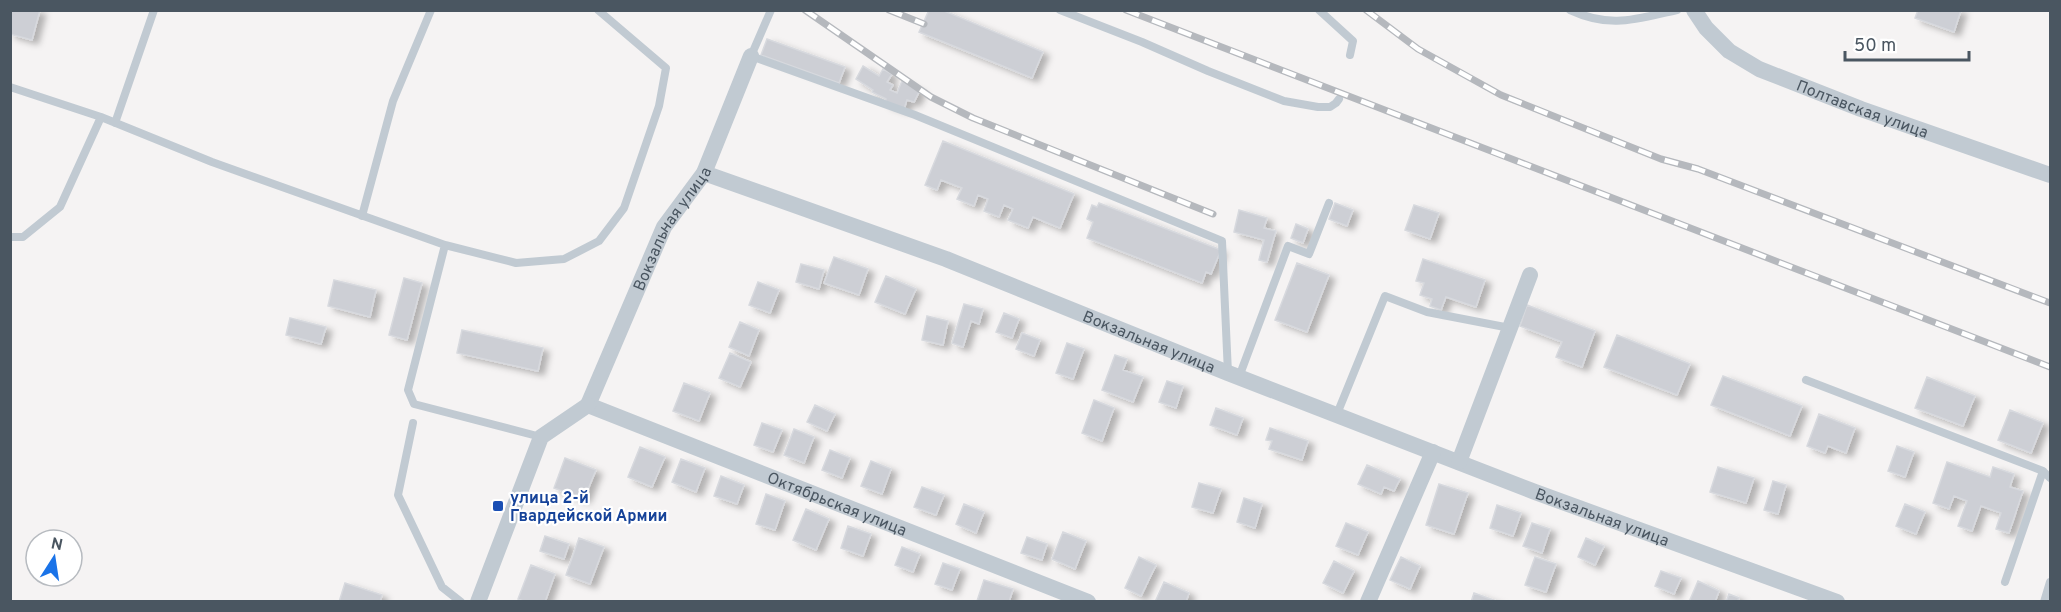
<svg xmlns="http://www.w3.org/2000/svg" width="2061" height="612" font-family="Overpass,sans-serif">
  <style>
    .building { fill: #cdcfd5; stroke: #d7d9de; stroke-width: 1.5; filter: url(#shadow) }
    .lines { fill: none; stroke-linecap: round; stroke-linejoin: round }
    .service { stroke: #c1cad2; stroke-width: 8 }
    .minor { stroke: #c1cad2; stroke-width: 16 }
    .rail-casing { stroke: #b5b8bd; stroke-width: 7 }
    .rail { stroke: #fff; stroke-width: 4.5; stroke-dasharray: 14; stroke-linecap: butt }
    .transit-dot { fill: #1a4fb4; stroke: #fff; stroke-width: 2 }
    .labels { text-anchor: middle; stroke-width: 4.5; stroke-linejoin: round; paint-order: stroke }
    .street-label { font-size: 16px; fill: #4a5661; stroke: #fff }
    .transit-label { font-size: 16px; font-weight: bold; fill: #164399; stroke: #fff; text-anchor: start }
  </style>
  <defs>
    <filter id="shadow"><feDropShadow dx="6" dy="4" stdDeviation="3" flood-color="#0004"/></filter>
  </defs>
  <rect width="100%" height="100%" fill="#f5f3f3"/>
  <path class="building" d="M10,10H40L32,40L10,34Z
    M929,10H942L1043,52L1032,78L919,32Z
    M1918,10H1961L1954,32L1915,18Z
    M767,39L845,67L839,83L761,55Z
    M863,66L879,76L883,69L892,74L887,82L893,85L890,90L897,93L902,81L920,90L914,102L907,100L904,109L885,103L886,99L872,92L873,90L856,79Z
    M943,141L1074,194L1060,228L1033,217L1028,228L1008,220L1013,209L1004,205L999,217L984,211L988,199L978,195L974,206L957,199L962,188L941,180L937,190L925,185Z
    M1099,203L1221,250L1211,274L1206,272L1202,283L1087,238L1093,222L1087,219L1092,205L1097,207Z
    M1335,203L1353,210L1347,226L1329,219Z
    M1414,205L1439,213L1430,239L1405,230Z
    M1239,210L1267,218L1264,228L1276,231L1267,262L1259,260L1264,240L1234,232Z
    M1296,224L1308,229L1303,243L1291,238Z
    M834,257L868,269L859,295L824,283Z
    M1423,259L1485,280L1476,307L1446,297L1441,310L1430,306L1432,299L1420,295L1424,283L1416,281Z
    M1297,263L1329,275L1307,332L1275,320Z
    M801,264L824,270L819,289L796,282Z
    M886,276L916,289L905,314L875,302Z
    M404,278L422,283L407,340L389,335Z
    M334,280L376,290L370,317L328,306Z
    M758,282L779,290L770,313L749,305Z
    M964,304L983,309L979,324L971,321L963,347L952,343Z
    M1527,305L1595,331L1582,367L1556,357L1562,342L1520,326Z
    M1004,313L1019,319L1012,338L996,332Z
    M927,316L948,321L943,345L922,340Z
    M290,318L326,327L321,344L286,335Z
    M740,322L759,330L749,356L729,347Z
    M462,330L543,348L538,371L457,353Z
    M1022,333L1040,340L1034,356L1016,349Z
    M1617,335L1690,364L1677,395L1604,367Z
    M1067,343L1084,349L1073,379L1056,373Z
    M730,353L751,362L740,387L719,378Z
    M1115,355L1127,359L1123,370L1143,377L1133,402L1102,390Z
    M1723,376L1802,406L1790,436L1711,405Z
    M1927,377L1975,396L1963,426L1915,408Z
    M1167,381L1183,386L1176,408L1159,402Z
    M684,383L710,393L699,421L673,411Z
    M1094,400L1114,408L1102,441L1082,433Z
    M815,405L835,414L827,431L807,422Z
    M1216,408L1243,418L1237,435L1210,425Z
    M2010,410L2043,423L2031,453L1998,440Z
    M1819,414L1855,428L1846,453L1828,446L1825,453L1807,446Z
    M762,423L782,430L773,452L754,445Z
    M1270,428L1308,441L1302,460L1269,449L1272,441L1266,440Z
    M794,429L814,437L804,463L784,455Z
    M1897,446L1914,452L1905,477L1888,471Z
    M640,447L665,457L652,487L628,477Z
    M830,450L850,458L842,478L822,470Z
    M565,458L596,470L584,499L554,488Z
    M681,459L705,468L696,492L672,482Z
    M871,461L891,469L882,494L861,486Z
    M1947,462L1990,477L1993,467L2014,474L2010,487L2023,491L2009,533L1996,529L2001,513L1981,506L1972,531L1958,526L1967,501L1954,496L1949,509L1933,503Z
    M1367,465L1400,479L1394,491L1384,487L1381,494L1358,484Z
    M1718,467L1754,478L1746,503L1710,492Z
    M721,476L744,485L737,504L714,496Z
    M1773,481L1786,485L1778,514L1764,510Z
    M1199,483L1221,489L1213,513L1192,507Z
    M1439,484L1468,493L1454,534L1426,525Z
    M922,487L944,495L936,515L914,507Z
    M766,494L785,501L775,530L756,524Z
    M1244,498L1262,504L1255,528L1237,522Z
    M964,504L984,512L976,533L956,524Z
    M1905,504L1925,512L1916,534L1896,526Z
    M1497,505L1521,513L1513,536L1490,528Z
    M806,509L829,519L816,550L793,540Z
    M1346,523L1368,532L1358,555L1336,546Z
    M1532,523L1550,529L1542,553L1523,546Z
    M848,526L871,534L863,556L841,548Z
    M1063,532L1086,541L1075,569L1052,559Z
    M545,536L569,544L564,559L540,551Z
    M1027,537L1047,544L1042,560L1021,553Z
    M579,538L604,547L590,584L566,575Z
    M1586,538L1604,546L1595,565L1578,557Z
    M902,547L920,554L913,572L895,565Z
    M1139,557L1156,565L1141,596L1125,588Z
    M1401,557L1420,566L1410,589L1390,580Z
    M1535,557L1556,564L1546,592L1525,585Z
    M1334,561L1354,571L1343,593L1323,583Z
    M943,563L960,569L952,590L935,584Z
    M531,565L555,574L545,602H526L518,599Z
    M1661,571L1681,578L1674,594L1655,586Z
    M984,580L1013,589L1009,602L977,601Z
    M1698,581L1719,591L1715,602H1689Z
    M1164,582L1189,593L1186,602H1155Z
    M345,583L382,595L380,602H339Z
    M1474,593L1499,602H1471Z
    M1729,594L1739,598L1737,602H1726Z"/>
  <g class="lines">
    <path class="service" d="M771,10L751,56L915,115L1222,241L1228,373
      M1060,10L1142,42L1208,71L1284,101L1318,107H1330L1336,103L1339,99
      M1319,10L1353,41L1350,55
      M1570,10C1611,29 1636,19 1677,10
      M10,87L101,117L212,162L445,245L516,263L564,259L599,241L624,208L659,106L666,68L598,10
      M115,123L154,10
      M362,216L393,101L431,10
      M10,237H23L60,207L101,117
      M445,245L408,390L414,404L541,437
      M1239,377L1288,246L1309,254L1329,203
      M1806,380L2043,471L2050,478
      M1337,414L1385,296L1427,312L1510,328
      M413,423L398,495L442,587L461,602
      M2005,582L2043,471
      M2044,602L2050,582"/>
    <g class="minor">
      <path id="s1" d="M1694,10L1706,28L1729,51L1759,69L1861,109L2050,175"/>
      <path id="s2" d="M704,173L946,259L1228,373L1535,492L1837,602"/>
      <path id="s3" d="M588,405L1088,602"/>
      <path id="s4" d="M588,405L664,227L704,173L751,56"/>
      <path d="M1459,462L1530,275"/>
      <path d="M478,602L541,437L588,405"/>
      <path d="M1368,602L1433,452"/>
    </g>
    <defs>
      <path id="rail" d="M805,10L931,97L973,118L1213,214
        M889,10L924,24
        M1126,10L2050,367
        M1366,10L1418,49L1501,95L1661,159L1698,169L2050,303"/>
    </defs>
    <use href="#rail" class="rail-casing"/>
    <use href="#rail" class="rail"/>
  </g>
  <rect class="transit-dot" x="492" y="500" width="12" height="12" rx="3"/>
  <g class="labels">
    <g class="street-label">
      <text dy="6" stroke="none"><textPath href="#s1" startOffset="200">Полтавская улица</textPath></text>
      <text dy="6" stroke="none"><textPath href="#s4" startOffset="196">Вокзальная улица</textPath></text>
      <text dy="6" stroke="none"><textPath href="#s2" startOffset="476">Вокзальная улица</textPath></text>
      <text dy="6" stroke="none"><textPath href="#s3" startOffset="268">Октябрьская улица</textPath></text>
      <text dy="6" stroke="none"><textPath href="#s2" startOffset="962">Вокзальная улица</textPath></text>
    </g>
    <g class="transit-label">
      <text x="510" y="503">улица 2-й<tspan x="510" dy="18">Гвардейской Армии</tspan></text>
    </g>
  </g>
  <rect width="2061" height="612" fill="none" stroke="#4a5661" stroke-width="24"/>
  <g transform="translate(54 558) rotate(12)"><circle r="28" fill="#ffffff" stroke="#b7bbc0" stroke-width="1.5"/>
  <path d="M0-4.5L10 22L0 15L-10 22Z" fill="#1a73e8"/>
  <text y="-9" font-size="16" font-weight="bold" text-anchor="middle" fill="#4a5661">N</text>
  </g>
  <path d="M1845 51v9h124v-9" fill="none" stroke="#4a5661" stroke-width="3"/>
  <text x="1854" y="51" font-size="18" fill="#4a5661" stroke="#ffffff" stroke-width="4.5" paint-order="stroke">50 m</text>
</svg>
